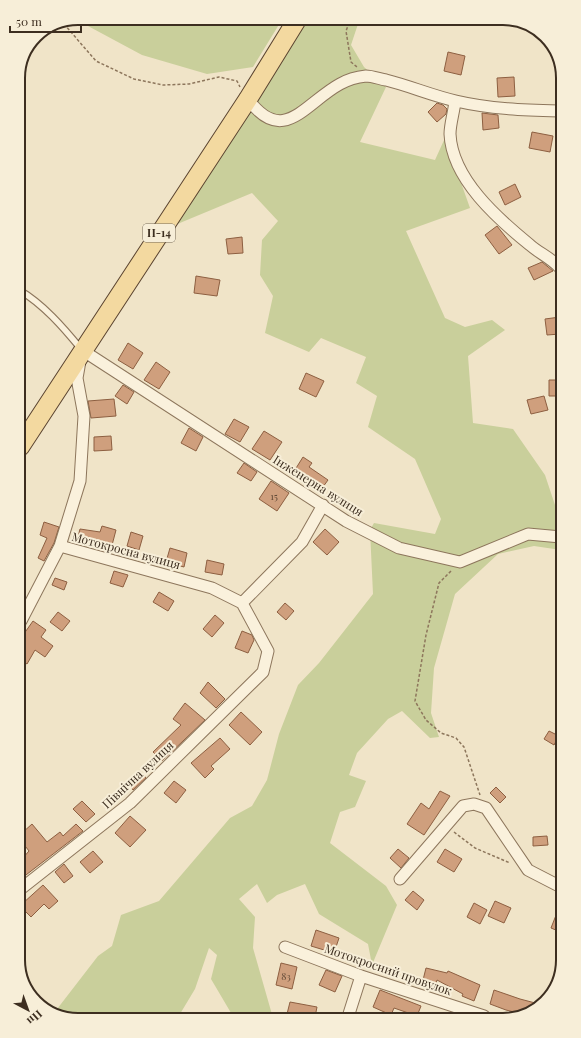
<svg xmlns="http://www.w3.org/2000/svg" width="581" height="1038" font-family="'Playfair Display',serif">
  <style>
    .green { fill: #c9cf9b }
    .building { fill: #cf9f7d; stroke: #8d5f41 }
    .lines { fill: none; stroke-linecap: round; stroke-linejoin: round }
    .lane-casing { stroke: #8d765c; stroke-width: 8 }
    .street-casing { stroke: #8d765c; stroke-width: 13 }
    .primary-casing { stroke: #5b4430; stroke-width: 20 }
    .path { stroke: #8d765c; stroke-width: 1.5; stroke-dasharray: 3 2; stroke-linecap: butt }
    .lane { stroke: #faf1dc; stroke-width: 5.5 }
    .street { stroke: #faf1dc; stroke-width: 11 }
    .primary { stroke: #f3d9a0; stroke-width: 18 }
    .labels { text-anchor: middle; stroke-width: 4; stroke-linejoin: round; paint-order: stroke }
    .number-label { font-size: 10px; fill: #624a37 }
    .shield { fill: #f7eed8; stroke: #756857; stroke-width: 1 }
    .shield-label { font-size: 11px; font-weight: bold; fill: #3d2e20 }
    .street-label { font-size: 12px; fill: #3d2e20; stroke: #f7eed8 }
    .rim { fill: none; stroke: #3d2e20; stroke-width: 2 }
  </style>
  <rect width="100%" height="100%" fill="#f0e4c8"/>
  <path class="green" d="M78,18H283L253,67L207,74L142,55L88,26Z
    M307,18H360L351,45L364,67L386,87L360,142L435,160L445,138L470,208L406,231L445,318L465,327L492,320L505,330L468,356L473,423L513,429L545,475L561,523V550L534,546L498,554L455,594L434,668L431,713L439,737L430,738L402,711L388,719L357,753L349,775L366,781L355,807L340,812L330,843L386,886L397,905L372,965L368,944L319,914L305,884L277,895L267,903L257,884L239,899L255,917L253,948L273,1018H234L211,979L217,955L209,948L195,989L177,1019L74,1020L54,1013L98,956L112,946L121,915L159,901L230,818L252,806L267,780L279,734L298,685L319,663L373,594L370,530L374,523L435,534L441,519L415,459L368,427L377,396L356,383L366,357L321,338L309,352L265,333L273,296L260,275L262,240L278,221L252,193L175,225Z"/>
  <path class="building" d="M448,52L465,56L461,75L444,71Z
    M514,77L515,96L498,97L497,78Z
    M437,103L443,105L447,109L446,114L437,122L428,112Z
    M482,113L498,115L499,128L483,130Z
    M532,132L553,136L550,152L529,148Z
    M515,184L521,197L505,205L499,192Z
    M497,226L512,245L499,254L485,235Z
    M242,237L243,253L228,254L226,239Z
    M542,262L553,271L534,280L528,268Z
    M196,276L220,280L217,296L194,293Z
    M560,317V334L547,335L545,319Z
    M128,343L143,353L133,369L118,360Z
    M156,362L170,372L159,389L144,380Z
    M306,373L324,381L316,397L299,389Z
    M549,380H560V396H549Z
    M123,385L134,392L127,404L115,396Z
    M544,396L548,410L531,414L527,400Z
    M114,399L116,416L91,418L88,401Z
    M234,419L249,427L240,442L225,434Z
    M189,428L203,437L196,451L181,443Z
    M264,431L282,442L270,460L252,449Z
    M111,436L112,450L94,451V437Z
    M303,457L312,463L309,467L328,480L320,491L293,473Z
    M244,463L257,472L251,481L237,473Z
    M271,481L289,493L277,511L259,499Z
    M44,522L59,527L54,543L44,561L38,558L47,538L40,535Z
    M102,526L116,530L111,549L97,545L98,541L78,537L80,529L100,532Z
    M325,529L339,542L327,555L313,542Z
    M131,532L143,536L139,550L127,546Z
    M170,548L187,553L184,567L166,562Z
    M207,560L224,564L222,575L205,572Z
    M114,571L128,575L123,587L110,583Z
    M55,578L67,582L64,590L52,585Z
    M159,592L174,601L168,611L153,602Z
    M285,603L294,611L286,620L277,612Z
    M58,612L70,621L62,631L50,622Z
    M215,615L224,623L212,637L203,629Z
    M33,621L46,630L41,637L53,646L45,657L35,650L27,664L21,660V638Z
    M242,631L252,635L254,640L248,653L235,648Z
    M208,682L225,699L216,708L200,693Z
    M185,703L205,720L162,761L153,752L181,725L173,719Z
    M241,712L262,732L250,745L229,725Z
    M549,731L559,736L554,745L544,739Z
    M220,738L230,749L211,766L214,769L205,778L191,763Z
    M140,771L146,778L133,790L128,783Z
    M174,781L186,790L176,803L164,793Z
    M496,787L506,797L500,803L490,793Z
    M440,791L450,796L424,835L407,824L421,803L429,809Z
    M82,801L95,814L86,822L73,809Z
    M130,816L146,830L130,847L115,833Z
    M32,824L47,842L60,832L63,836L76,824L83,831L22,878V859L29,851L22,842V833Z
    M547,836L548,845L533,846V837Z
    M398,849L409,858L401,868L390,858Z
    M445,849L462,859L454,872L437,862Z
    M93,851L103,862L90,873L80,862Z
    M64,864L73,876L64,883L55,872Z
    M43,885L58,901L49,909L44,904L31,917L22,908V904Z
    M413,891L424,900L417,910L405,900Z
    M562,900H563V933L551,928Z
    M495,901L511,908L504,923L488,916Z
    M474,903L487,910L480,924L467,917Z
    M316,930L339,938L334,953L311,946Z
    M281,963L297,967L292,989L276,985Z
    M426,968L447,973L448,971L480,985L474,1001L462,996L463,994L437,980L435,987L422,984Z
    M326,970L342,976L335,992L319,985Z
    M380,990L421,1006L417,1016L394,1008L391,1015L373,1007Z
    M494,990L520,999L539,1004L526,1015L506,1010L490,1004Z
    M290,1002L317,1007L315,1017L286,1018Z"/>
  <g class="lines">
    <defs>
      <path id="lane" d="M19,290C43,304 63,327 81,349"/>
      <path id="street" d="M248,99C283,147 305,103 340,84C347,80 357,77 366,76C372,76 380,79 386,80C410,86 433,96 456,101C490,109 524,110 559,111
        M455,101C454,112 450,124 450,134C452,179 498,219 530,245C539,253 551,258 559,267
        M60,546L80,481L84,416L77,378L82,350L346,521L399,548L460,562L528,534L561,537
        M21,621L60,546L212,588L242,603
        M400,879L463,806L474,804L486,808L528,870L563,888
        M22,888L130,803L263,672L268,651L242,603L302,542L323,505
        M285,947L361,976L484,1016
        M348,1017L361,976"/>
      <path id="primary" d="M20,447L248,99L298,18"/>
    </defs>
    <use href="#lane" class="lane-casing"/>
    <use href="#street" class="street-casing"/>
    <use href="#primary" class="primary-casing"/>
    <path class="path" d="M351,18L346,31L351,62L357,67
      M64,24L96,61L134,79L163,85L189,84L219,77L237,81L240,87
      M451,571L439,583L426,635L415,701L426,720L441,733L456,738L464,747L480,795
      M454,832L475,848L510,863"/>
    <use href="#lane" class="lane"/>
    <use href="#street" class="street"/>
    <use href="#primary" class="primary"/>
  </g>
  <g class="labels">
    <g class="number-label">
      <text x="274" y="500">15</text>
      <text x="286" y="980">83</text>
    </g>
    <rect class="shield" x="143" y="224" width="32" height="18" rx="3"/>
    <g class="shield-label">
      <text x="159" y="237">Н-14</text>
    </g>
    <g class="street-label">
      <text transform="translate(318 486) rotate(32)" y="4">Інженерна вулиця</text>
      <text transform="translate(126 551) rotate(15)" y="4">Мотокросна вулиця</text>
      <text transform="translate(138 775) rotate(-43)" y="4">Північна вулиця</text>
      <text transform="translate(388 970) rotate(19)" y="4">Мотокросний провулок</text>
    </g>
  </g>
  <path d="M0 0H581V1038H0ZM78 25H503A53 53 0 0 1 556 78V960A53 53 0 0 1 503 1013H78A53 53 0 0 1 25 960V78A53 53 0 0 1 78 25Z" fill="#f7eed8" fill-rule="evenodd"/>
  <path class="rim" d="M78 25H503A53 53 0 0 1 556 78V960A53 53 0 0 1 503 1013H78A53 53 0 0 1 25 960V78A53 53 0 0 1 78 25Z"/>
  <g transform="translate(28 1010) rotate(139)" stroke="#f7eed8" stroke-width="3" paint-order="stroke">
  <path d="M0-3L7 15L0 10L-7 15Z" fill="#3d2e20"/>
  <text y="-6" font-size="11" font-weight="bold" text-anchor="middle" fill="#3d2e20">Пн</text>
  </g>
  <path d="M10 26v6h71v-6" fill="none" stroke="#3d2e20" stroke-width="2"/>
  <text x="16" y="26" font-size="12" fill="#3d2e20" stroke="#f7eed8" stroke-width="3" paint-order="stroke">50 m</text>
</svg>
